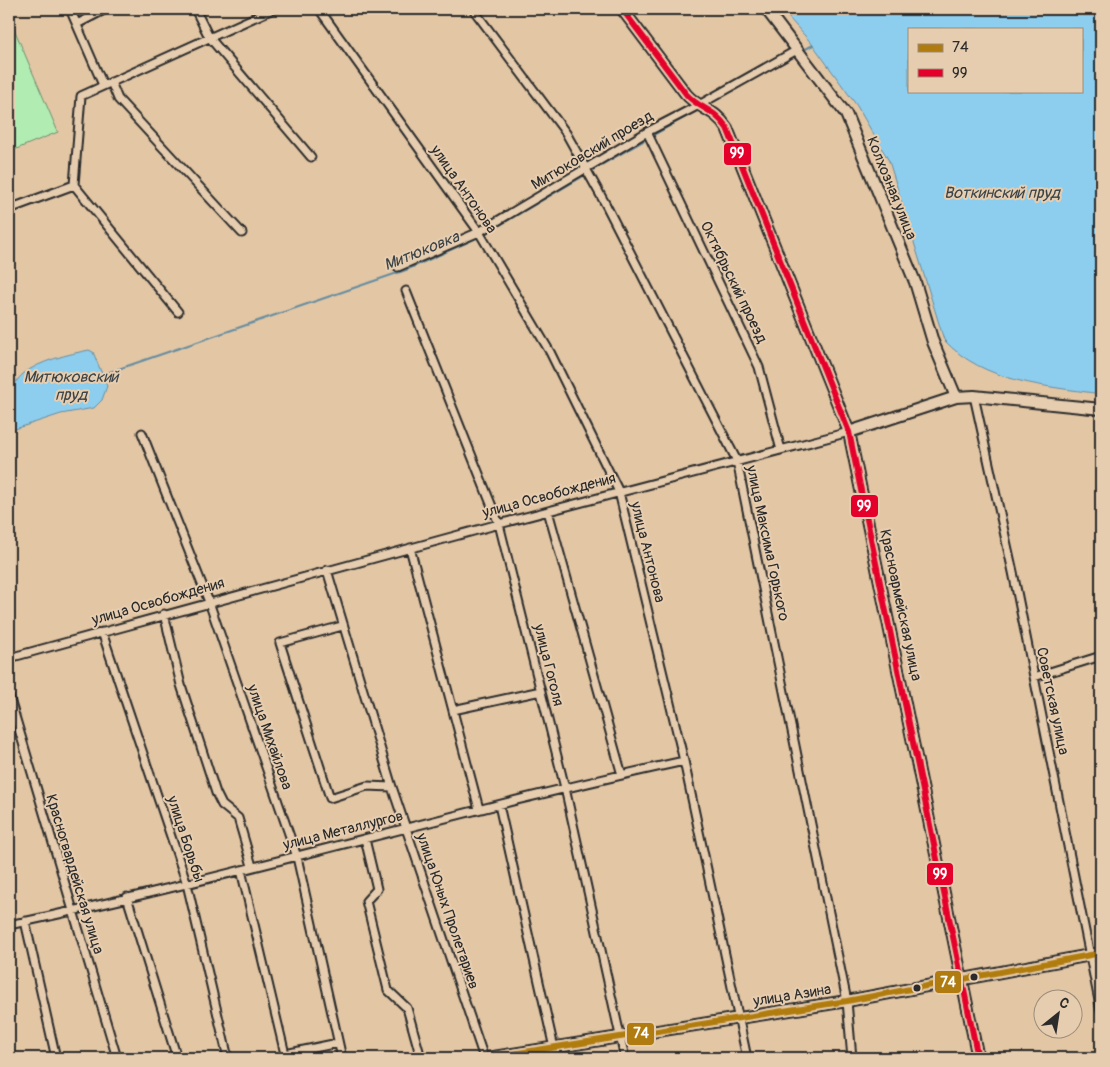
<svg xmlns="http://www.w3.org/2000/svg" width="1110" height="1067" font-family="Pangolin,sans-serif">
  <style>
    .garden { fill: #b1ecb2; stroke: #6e8c6e }
    .water { fill: #8dcdee; stroke: #668ca0; fill-rule: evenodd }
    .lines { fill: none; stroke-linecap: round; stroke-linejoin: round }
    .stream { stroke: #668ca0; stroke-width: 2 }
    .street-casing { stroke: #2b2b2b; stroke-width: 11 }
    .secondary-casing { stroke: #2b2b2b; stroke-width: 14 }
    .street { stroke: #e7cdaf; stroke-width: 7 }
    .secondary { stroke: #e7cdaf; stroke-width: 10 }
    .bus-1-casing { stroke: #e7cdaf; stroke-width: 10 }
    .bus-2-casing { stroke: #e7cdaf; stroke-width: 10 }
    .bus-1 { stroke: #b07b0f; stroke-width: 6 }
    .bus-2 { stroke: #e4002b; stroke-width: 6 }
    .bus-dot { fill: #2b2b2b; stroke: #e7cdaf; stroke-width: 2 }
    .labels { text-anchor: middle; stroke-width: 4; stroke-linejoin: round; paint-order: stroke }
    .street-label { font-size: 15px; fill: #2b2b2b; stroke: #e7cdaf }
    .water-label { font-size: 16px; font-style: italic; fill: #3a4348; stroke: #e7cdaf }
    .line-badge { stroke: #e7cdaf; stroke-width: 2 }
    .badge-label { font-size: 14px; text-anchor: middle; font-weight: bold; fill: #fff }
  </style>
  <rect width="100%" height="100%" fill="#e3c7a5"/>
  <filter id="ink" filterUnits="userSpaceOnUse"><feTurbulence type="fractalNoise" baseFrequency=".02" numOctaves="2"/><feDisplacementMap in="SourceGraphic" scale="10" xChannelSelector="R" yChannelSelector="G"/><feConvolveMatrix kernelMatrix="1 2 1 2 8 2 1 2 1" color-interpolation-filters="sRGB"/></filter>
  <g filter="url(#ink)">
    <path class="garden" d="M9,17L58,132L9,152Z"/>
    <path class="water" d="M781,9H1101V394C1046,386 984,383 944,340L889,161L857,106L813,45ZM909,29H1081V91H909Z
      M89,350L93,352L107,386L102,400L94,408L61,414L9,431V387C17,383 17,379 23,374C39,361 69,354 89,350Z"/>
    <g class="lines">
      <path class="stream" d="M802,51L813,45
        M706,105L739,87
        M652,136L700,109
        M591,171L647,139
        M483,235L587,174
        M101,375L406,270L479,237"/>
      <defs>
        <path id="street" d="M70,9L103,85
          M195,9L209,37L311,157
          M319,9L479,232L550,352L619,492L684,761L747,1058
          M473,9L566,133L606,205L737,461L847,1001L852,1058
          M77,24L106,9
          M111,82L118,99L242,233
          M647,132L759,367L781,450
          M9,209L74,185
          M398,267L479,232L647,132L699,105L797,50
          M406,291L499,524L565,788L625,1058
          M178,312L74,185L81,96L273,9
          M974,396L1013,572L1101,1011
          M142,433L209,602L297,857L342,1058
          M548,511L622,775
          M410,548L479,809
          M327,570L392,787L484,1058
          M164,614L181,685L216,793L222,805L238,818L252,866
          M342,626L280,643L330,798L367,786L392,787
          M102,632L187,884L228,1058
          M9,658L499,524L849,432
          M1034,677L1101,656
          M9,696L117,1058
          M453,710L541,691
          M499,805L554,1048
          M365,839L377,889L366,901L388,990L407,1008L421,1058
          M241,870L285,1054L338,1043
          M127,897L177,1058
          M25,921L56,1058
          M9,925C235,877 458,810 684,761"/>
        <path id="secondary" d="M622,9L686,94C700,110 714,108 727,128L849,432L978,1058
          M766,9L846,114L915,282L933,342L956,397
          M849,432L956,397L974,396L1101,409
          M487,1058L847,1001L1101,953"/>
      </defs>
      <use href="#street" class="street-casing"/>
      <use href="#secondary" class="secondary-casing"/>
      <use href="#street" class="street"/>
      <use href="#secondary" class="secondary"/>
      <defs>
        <path id="bus-1" d="M487,1058L847,1001L1101,953"/>
        <path id="bus-2" d="M622,9L686,94C700,110 714,108 727,128L849,432L978,1058"/>
      </defs>
      <use href="#bus-1" class="bus-1-casing"/>
      <use href="#bus-2" class="bus-2-casing"/>
      <use href="#bus-1" class="bus-1"/>
      <use href="#bus-2" class="bus-2"/>
    </g>
  </g>
  <g class="bus-dot">
    <circle cx="974" cy="977" r="4.5"/>
    <circle cx="917" cy="988" r="4.5"/>
  </g>
  <g class="labels">
    <g class="street-label">
      <text transform="translate(592 150) rotate(-31)" y="5">Митюковский проезд</text>
      <text transform="translate(892 188) rotate(68)" y="5">Колхозная улица</text>
      <text transform="translate(464 189) rotate(55)" y="5">улица Антонова</text>
      <text transform="translate(734 282) rotate(64)" y="5">Октябрьский проезд</text>
      <text transform="translate(549 495) rotate(-15)" y="5">улица Освобождения</text>
      <text transform="translate(768 543) rotate(78)" y="5">улица Максима Горького</text>
      <text transform="translate(648 552) rotate(76)" y="5">улица Антонова</text>
      <text transform="translate(158 601) rotate(-16)" y="5">улица Освобождения</text>
      <text transform="translate(901 605) rotate(78)" y="5">Красноармейская улица</text>
      <text transform="translate(549 665) rotate(76)" y="5">улица Гоголя</text>
      <text transform="translate(1053 701) rotate(78)" y="5">Советская улица</text>
      <text transform="translate(270 737) rotate(71)" y="5">улица Михайлова</text>
      <text transform="translate(343 830) rotate(-14)" y="5">улица Металлургов</text>
      <text transform="translate(186 839) rotate(72)" y="5">улица Борьбы</text>
      <text transform="translate(75 874) rotate(73)" y="5">Красногвардейская улица</text>
      <text transform="translate(448 911) rotate(71)" y="5">улица Юных Пролетариев</text>
      <text transform="translate(792 995) rotate(-9)" y="5">улица Азина</text>
    </g>
    <g class="water-label">
      <text x="1002" y="198">Воткинский пруд</text>
      <text transform="translate(421 250) rotate(-22)" y="6">Митюковка</text>
      <text x="71" y="382">Митюковский<tspan x="71" dy="18">пруд</tspan></text>
    </g>
  </g>
  <g class="line-badge">
    <rect x="723" y="142" width="29" height="24" rx="5" fill="#e4002b"/>
    <rect x="850" y="494" width="29" height="24" rx="5" fill="#e4002b"/>
    <rect x="926" y="862" width="28" height="24" rx="5" fill="#e4002b"/>
    <rect x="934" y="970" width="28" height="24" rx="5" fill="#b07b0f"/>
    <rect x="626" y="1022" width="29" height="24" rx="5" fill="#b07b0f"/>
  </g>
  <g class="badge-label">
    <text x="737" y="158">99</text>
    <text x="864" y="511">99</text>
    <text x="940" y="879">99</text>
    <text x="948" y="987">74</text>
    <text x="641" y="1038">74</text>
  </g>
  <rect width="1110" height="1067" fill="none" stroke="#e7cdaf" stroke-width="30"/>
  <rect x="15" y="15" width="1080" height="1037" fill="none" stroke="#2b2b2b" stroke-width="2" filter="url(#ink)"/>
  <rect x="908" y="28" width="175" height="65" fill="#e7cdaf" stroke="#9c8c7a"/>
  <rect x="918" y="44" width="25" height="8" fill="#b07b0f" stroke="#9c8c7a"/>
  <text x="952" y="52" font-size="15" fill="#2b2b2b">74</text>
  <rect x="918" y="69" width="25" height="8" fill="#e4002b" stroke="#9c8c7a"/>
  <text x="952" y="78" font-size="15" fill="#2b2b2b">99</text>
  <g transform="translate(1058 1014) rotate(30)"><circle r="24" fill="#e7cdaf" stroke="#9c8c7a"/>
  <path d="M0-4L9 19L0 12L-9 19Z" fill="#2b2b2b"/>
  <text y="-8" font-size="14" font-weight="bold" text-anchor="middle" fill="#2b2b2b">С</text>
  </g>
</svg>
